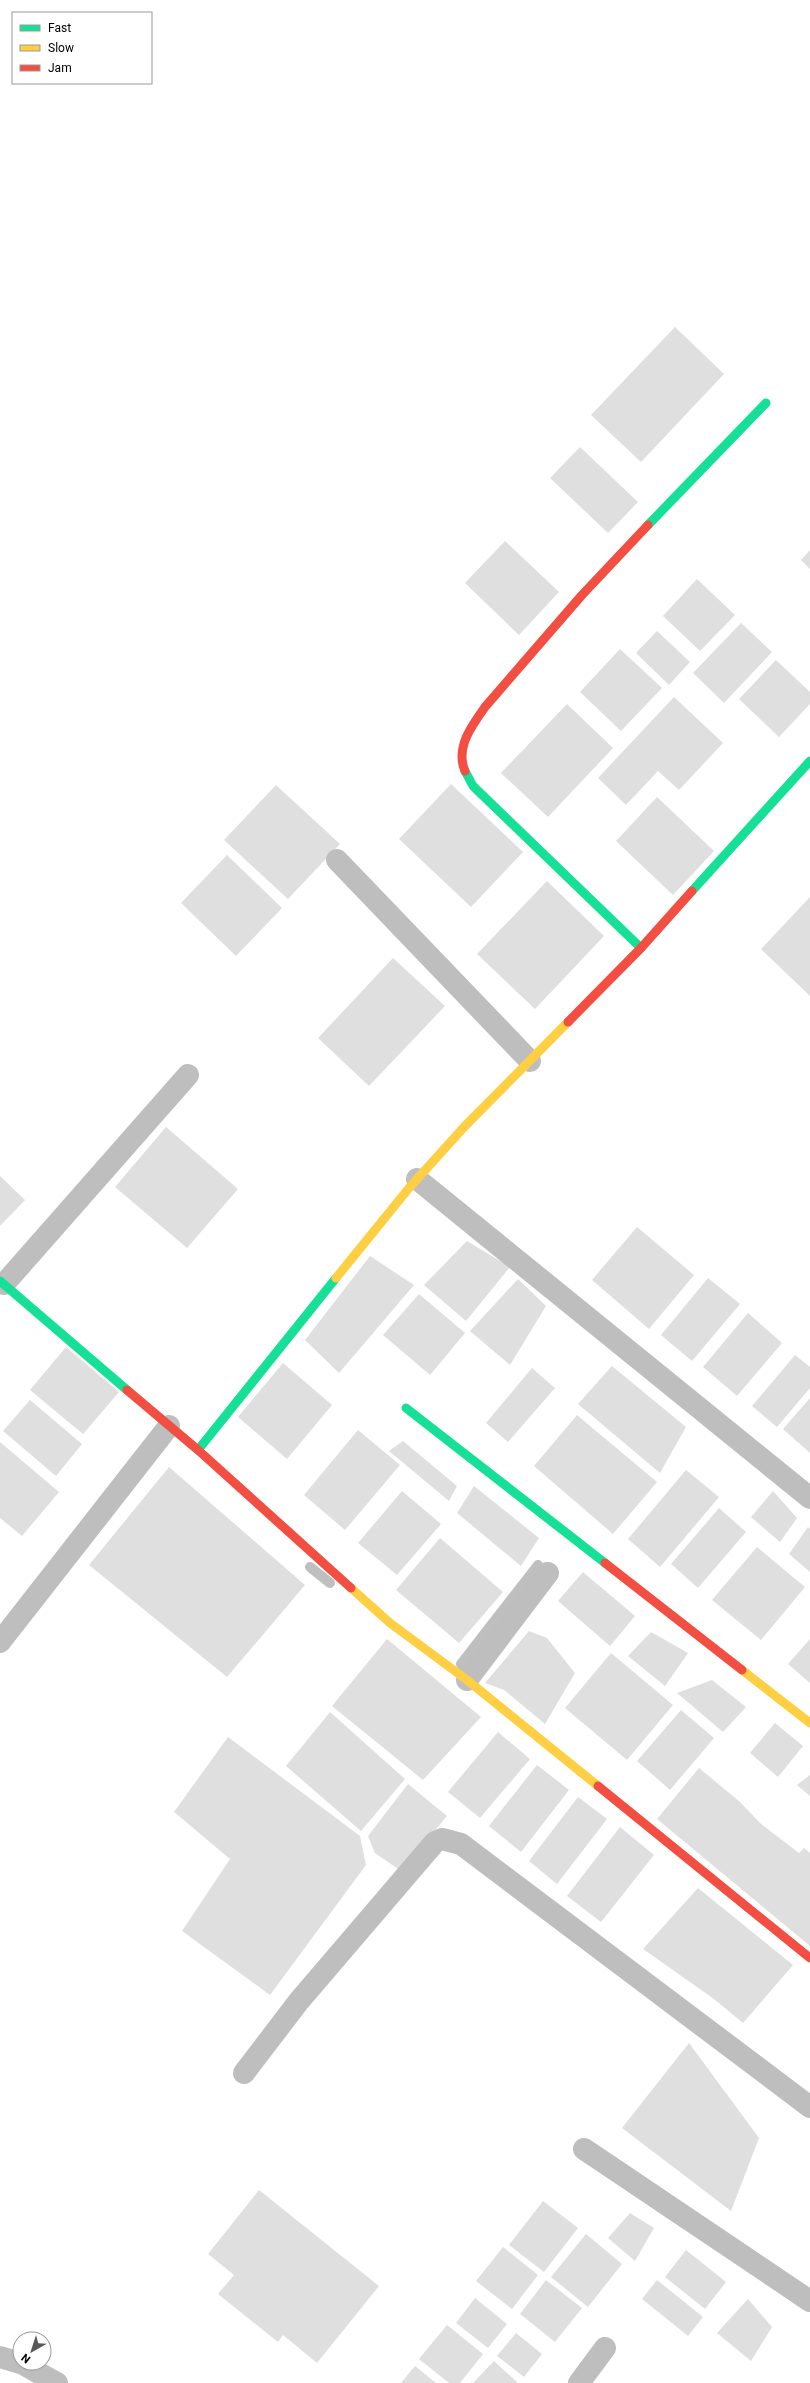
<svg xmlns="http://www.w3.org/2000/svg" width="810" height="2383" font-family="Roboto,sans-serif">
  <style>
    .lines { fill: none; stroke-linecap: round; stroke-linejoin: round }
    .stream { stroke: #bfbfbf; stroke-width: 10 }
    .building { fill: #dfdfdf }
    .street { stroke: #bebebe; stroke-width: 22 }
    .fast { stroke: #16e098; stroke-width: 9 }
    .slow { stroke: #ffcf43; stroke-width: 9 }
    .jam { stroke: #f24e42; stroke-width: 9 }
  </style>
  <rect width="100%" height="100%" fill="#fff"/>
  <g class="lines">
    <path class="stream" d="M310,1567L330,1583
      M466,1670L461,1664L538,1565"/>
  </g>
  <path class="building" d="M675,327L724,374L641,462L591,415Z
    M580,447L638,502L608,533L550,478Z
    M505,541L559,592L519,635L465,583Z
    M810,550V569L801,560Z
    M697,579L735,615L700,651L663,616Z
    M741,623L772,652L724,703L693,673Z
    M657,631L690,662L669,685L636,653Z
    M620,649L662,688L621,731L580,692Z
    M776,660L810,692V704L779,737L739,699Z
    M674,697L723,743L679,790L658,771L626,805L598,778Z
    M567,704L613,748L548,817L501,773Z
    M451,784L523,852L471,907L399,839Z
    M276,785L340,844L288,899L224,840Z
    M657,797L714,851L673,895L616,841Z
    M227,855L282,908L236,956L181,903Z
    M547,881L604,936L535,1009L477,954Z
    M810,897V996L761,949Z
    M393,958L445,1006L369,1086L318,1038Z
    M166,1127L238,1189L187,1248L115,1187Z
    M0,1176L25,1200L0,1226Z
    M637,1227L694,1275L649,1329L592,1280Z
    M467,1241L510,1267L466,1321L424,1285Z
    M370,1256L414,1285L339,1373L305,1340Z
    M708,1278L740,1304L692,1361L661,1335Z
    M518,1279L546,1306L510,1365L470,1331Z
    M419,1294L465,1333L430,1375L383,1335Z
    M748,1313L782,1343L737,1396L703,1367Z
    M66,1347L119,1392L83,1434L30,1390Z
    M795,1355L810,1367V1388L777,1427L752,1406Z
    M283,1363L332,1405L287,1459L238,1417Z
    M612,1366L686,1427L660,1473L578,1404Z
    M532,1368L555,1388L508,1442L486,1423Z
    M810,1398V1453L783,1429Z
    M30,1400L82,1444L56,1476L3,1431Z
    M577,1415L657,1482L613,1534L534,1466Z
    M358,1430L400,1465L345,1530L304,1495Z
    M403,1441L457,1486L449,1501L389,1451Z
    M0,1442L59,1492L22,1536L0,1518Z
    M169,1467L305,1585L227,1677L89,1565Z
    M686,1470L719,1497L660,1567L628,1539Z
    M474,1486L539,1538L521,1566L457,1513Z
    M402,1491L441,1524L397,1575L358,1543Z
    M773,1491L797,1518L780,1542L751,1517Z
    M719,1508L746,1532L698,1588L671,1564Z
    M808,1527L810,1529V1572L789,1554Z
    M440,1538L503,1592L459,1643L396,1590Z
    M757,1547L805,1587L761,1640L712,1600Z
    M583,1572L635,1616L610,1646L558,1601Z
    M529,1631L547,1638L575,1673L545,1724L504,1690L485,1683Z
    M651,1632L688,1653L665,1686L628,1656Z
    M387,1639L481,1717L423,1780L332,1706Z
    M810,1639V1683L788,1664Z
    M611,1653L673,1705L627,1760L565,1708Z
    M712,1680L746,1707L723,1732L677,1693Z
    M681,1710L714,1738L670,1790L637,1761Z
    M330,1712L405,1779L361,1831L286,1766Z
    M775,1723L803,1746L778,1777L750,1753Z
    M498,1732L530,1759L480,1818L448,1792Z
    M228,1737L360,1836L366,1865L270,1995L182,1931L230,1859L174,1812Z
    M537,1765L569,1790L521,1852L489,1826Z
    M699,1768L740,1802L761,1824L799,1853L804,1848L810,1853V1946L657,1819Z
    M810,1775V1796L797,1785Z
    M408,1784L447,1816L401,1871L375,1853L368,1836Z
    M578,1797L607,1819L557,1884L529,1861Z
    M620,1827L654,1855L601,1922L567,1896Z
    M698,1888L793,1965L743,2023L714,1999L643,1949Z
    M689,2043L759,2138L731,2211L622,2128Z
    M259,2190L379,2286L317,2363L283,2335L278,2342L218,2294L234,2275L208,2254Z
    M543,2201L578,2228L544,2272L509,2245Z
    M630,2213L654,2228L635,2261L608,2238Z
    M586,2234L622,2264L588,2307L551,2277Z
    M503,2247L538,2275L512,2309L476,2281Z
    M686,2250L726,2282L705,2309L665,2277Z
    M546,2280L582,2308L555,2342L520,2314Z
    M657,2280L703,2317L688,2336L642,2299Z
    M475,2298L507,2324L488,2348L456,2323Z
    M748,2299L772,2327L751,2361L717,2333Z
    M447,2325L483,2354L460,2383H449L419,2359Z
    M516,2333L542,2354L524,2377L497,2356Z
    M494,2361L518,2383H473Z
    M415,2366L436,2383H401Z"/>
  <g class="lines">
    <path class="street" d="M337,860L530,1061
      M417,1179L810,1498
      M4,1284L188,1075
      M0,1642L169,1426
      M467,1680L548,1573
      M244,2073L299,2001L435,1842L442,1839L461,1844L810,2107
      M584,2149L810,2301
      M0,2357L20,2363
      M21,2363L57,2383
      M579,2383L605,2348"/>
    <path class="fast" d="M648,525L766,403
      M465,771L473,786L641,948
      M692,891L810,761
      M0,1281L127,1390
      M406,1408L605,1563
      M198,1450L336,1278"/>
    <path class="slow" d="M336,1278L409,1188L465,1126L568,1022
      M351,1588L390,1623L467,1680L598,1786
      M742,1670L810,1723"/>
    <path class="jam" d="M465,771C455,748 472,725 485,707L582,595L648,525
      M568,1022L641,948L692,891
      M127,1390L198,1450L351,1588
      M605,1563L742,1670
      M598,1786L810,1958"/>
  </g>
  <rect x="12" y="12" width="140" height="72" fill="#ffffff" stroke="#999999"/>
  <rect x="20" y="25" width="20" height="6" fill="#16e098" stroke="#999999"/>
  <text x="48" y="32" font-size="12" fill="#000000">Fast</text>
  <rect x="20" y="45" width="20" height="6" fill="#ffcf43" stroke="#999999"/>
  <text x="48" y="52" font-size="12" fill="#000000">Slow</text>
  <rect x="20" y="65" width="20" height="6" fill="#f24e42" stroke="#999999"/>
  <text x="48" y="72" font-size="12" fill="#000000">Jam</text>
  <g transform="translate(32 2351) rotate(219)"><circle r="19" fill="#ffffff" stroke="#999999"/>
  <path d="M0-3L7 15L0 10L-7 15Z" fill="#595959"/>
  <text y="-6" font-size="11" font-weight="bold" text-anchor="middle" fill="#000000">N</text>
  </g>
</svg>
